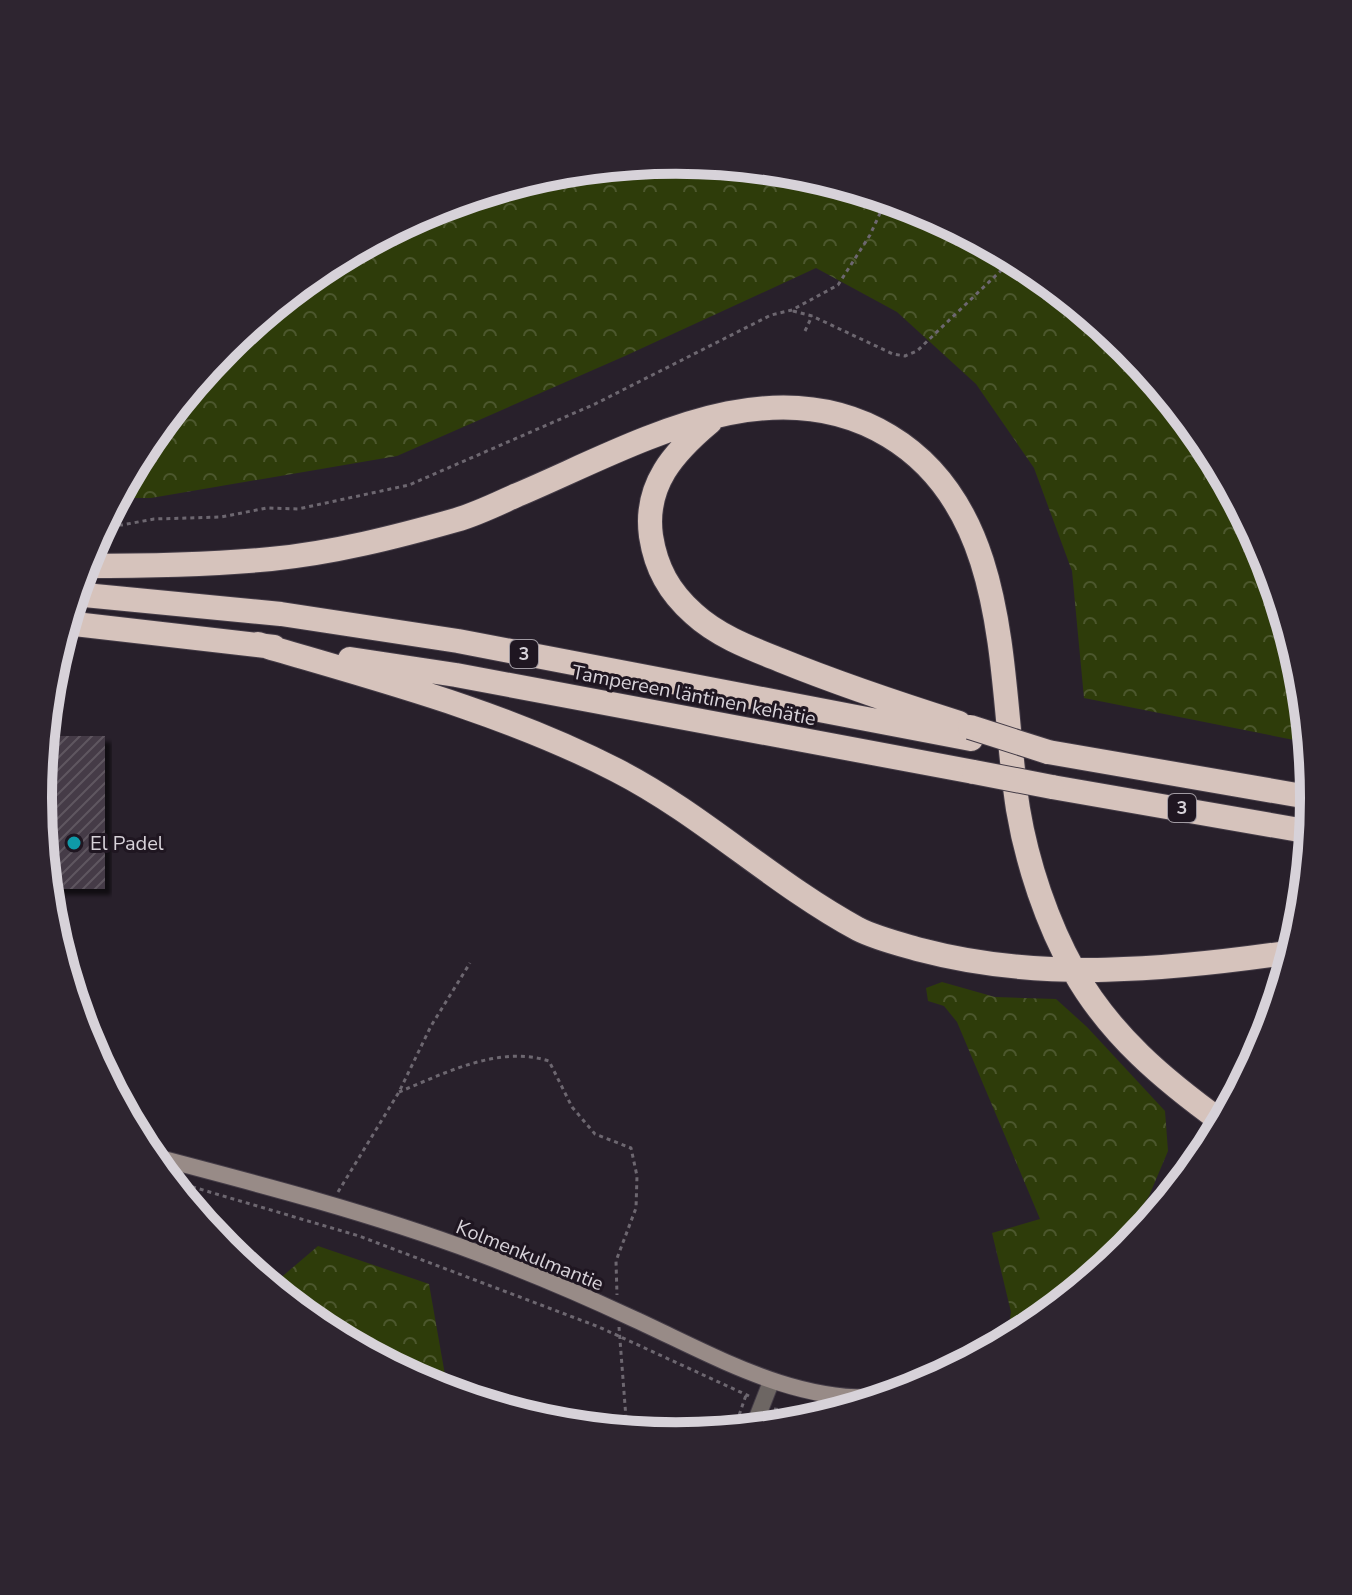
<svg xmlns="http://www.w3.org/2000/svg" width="1352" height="1595" font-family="'Nunito Sans',sans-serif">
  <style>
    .forest { fill: url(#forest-crowns) }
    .building { fill: url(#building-hatch); filter: url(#shadow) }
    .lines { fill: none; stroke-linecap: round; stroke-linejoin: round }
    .street-casing { stroke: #443c47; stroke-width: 18 }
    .secondary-casing { stroke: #443c47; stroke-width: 18 }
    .highway-casing { stroke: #443c47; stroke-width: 26 }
    .path { stroke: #6d6770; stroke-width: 3; stroke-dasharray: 4 4; stroke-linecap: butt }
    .street { stroke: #6d6663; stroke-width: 16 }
    .secondary { stroke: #988b87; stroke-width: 16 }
    .highway { stroke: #d6c3bc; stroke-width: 24 }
    .highway-bridge-casing { stroke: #443c47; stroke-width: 26; stroke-linecap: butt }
    .highway-bridge { stroke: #d6c3bc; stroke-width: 24 }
    .culture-dot { fill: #0f9aa8; stroke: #1f1621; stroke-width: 3 }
    .labels { text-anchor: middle; stroke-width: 6; stroke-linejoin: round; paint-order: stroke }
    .shield { fill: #1f1621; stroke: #a09aa2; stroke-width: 2 }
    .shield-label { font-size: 18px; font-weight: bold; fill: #d7d2d9 }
    .street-label { font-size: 20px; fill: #d7d2d9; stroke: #1f1621 }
    .poi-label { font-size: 20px; fill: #d7d2d9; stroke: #1f1621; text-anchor: start }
    .rim { fill: none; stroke: #d7d2d9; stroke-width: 10 }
  </style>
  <defs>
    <pattern id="forest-crowns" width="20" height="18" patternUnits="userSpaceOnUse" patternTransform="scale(2)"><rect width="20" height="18" fill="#2e3c0a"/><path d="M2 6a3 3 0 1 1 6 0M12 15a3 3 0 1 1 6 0" fill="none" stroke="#4c572d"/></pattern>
    <pattern id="building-hatch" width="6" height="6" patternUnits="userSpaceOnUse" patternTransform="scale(2)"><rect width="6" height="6" fill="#443a46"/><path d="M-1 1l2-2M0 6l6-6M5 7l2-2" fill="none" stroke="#5e5660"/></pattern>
    <filter id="shadow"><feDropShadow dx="6" dy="6" stdDeviation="2" flood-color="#0009"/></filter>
  </defs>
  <rect width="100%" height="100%" fill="#28202b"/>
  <path class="forest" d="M676,160L801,172L921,208L1031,267L1127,347L1207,443L1266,554L1302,673L1309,743L1084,698L1072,571L1034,468L976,384L897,312L816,268L625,356L397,456L151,498H116L146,443L225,346L322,267L432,208L552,172Z
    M942,982L995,997L1056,999L1087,1027L1165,1111L1168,1151L1149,1196L1104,1265L1055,1308L1007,1337L1011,1312L992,1233L1040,1219L957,1022L944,1006L928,1001L926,988Z
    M318,1246L429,1284L448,1392L431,1387L321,1328L271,1286Z"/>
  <path class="building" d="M44,736H105V889H47L38,797Z"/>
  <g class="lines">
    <defs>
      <path id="street" d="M753,1428L771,1382"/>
      <path id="secondary" d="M148,1155C259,1184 371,1213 478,1253C531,1273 583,1295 634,1319C715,1356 800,1407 891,1396
        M1189,1173L1220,1127"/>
      <path id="highway" d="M710,422C674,452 644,485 651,536C656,568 669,592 694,614C718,636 750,648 780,660C839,684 899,704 959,723
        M83,566C146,566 209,565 271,559C333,553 396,537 456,520C477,514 497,504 517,495C631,447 768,363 889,436C1014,511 998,683 1018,809C1027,863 1047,923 1074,971C1110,1035 1164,1080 1222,1122
        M74,594L281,614L458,641L971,739
        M66,623L274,647
        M258,644C380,680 503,712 616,770C702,814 773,883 858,929C878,939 900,944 921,950C1042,982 1170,970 1293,952
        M350,659L456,675L974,772
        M1048,752L1314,798
        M1052,787L1311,832"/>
    </defs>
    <use href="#street" class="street-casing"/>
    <use href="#secondary" class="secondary-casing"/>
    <use href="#highway" class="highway-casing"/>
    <path class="path" d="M793,311L812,316L893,354L905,356L917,351L1014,258
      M805,331L812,316
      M103,523L122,525L154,519L221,517L267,508L298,509L409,485L595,404L771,315L792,310L838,285L870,235L887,198
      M399,1092C445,1073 499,1045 549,1061L572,1107L595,1134L631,1148L637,1176L636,1208L616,1261L617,1295
      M169,1180L359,1236L599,1327L749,1396
      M338,1192L399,1092L431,1026L470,963
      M619,1327L627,1431
      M774,1409L825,1416
      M734,1430L746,1395"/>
    <use href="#street" class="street"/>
    <use href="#secondary" class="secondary"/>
    <use href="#highway" class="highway"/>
    <defs>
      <path id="highway-bridge" d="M970,727L1048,752
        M974,772L1052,787"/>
    </defs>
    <use href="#highway-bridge" class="highway-bridge-casing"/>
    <use href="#highway-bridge" class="highway-bridge"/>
  </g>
  <circle class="culture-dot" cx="74" cy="843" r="8"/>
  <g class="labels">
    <g class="shield">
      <rect x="510" y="640" width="28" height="28" rx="6"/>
      <rect x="1168" y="794" width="28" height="28" rx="6"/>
    </g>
    <g class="shield-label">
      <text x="524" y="660">3</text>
      <text x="1182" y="814">3</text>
    </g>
    <g class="street-label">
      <text transform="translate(694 695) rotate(11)" y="7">Tampereen läntinen kehätie</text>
      <text transform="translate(530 1255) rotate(22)" y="7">Kolmenkulmantie</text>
    </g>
    <g class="poi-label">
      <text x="90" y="850">El Padel</text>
    </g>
  </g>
  <path d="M0 0H1352V1595H0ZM52 798a624 624 0 1 1 1248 0a624 624 0 1 1-1248 0Z" fill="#2e2530" fill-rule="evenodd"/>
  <path class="rim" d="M52 798a624 624 0 1 1 1248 0a624 624 0 1 1-1248 0Z"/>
</svg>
